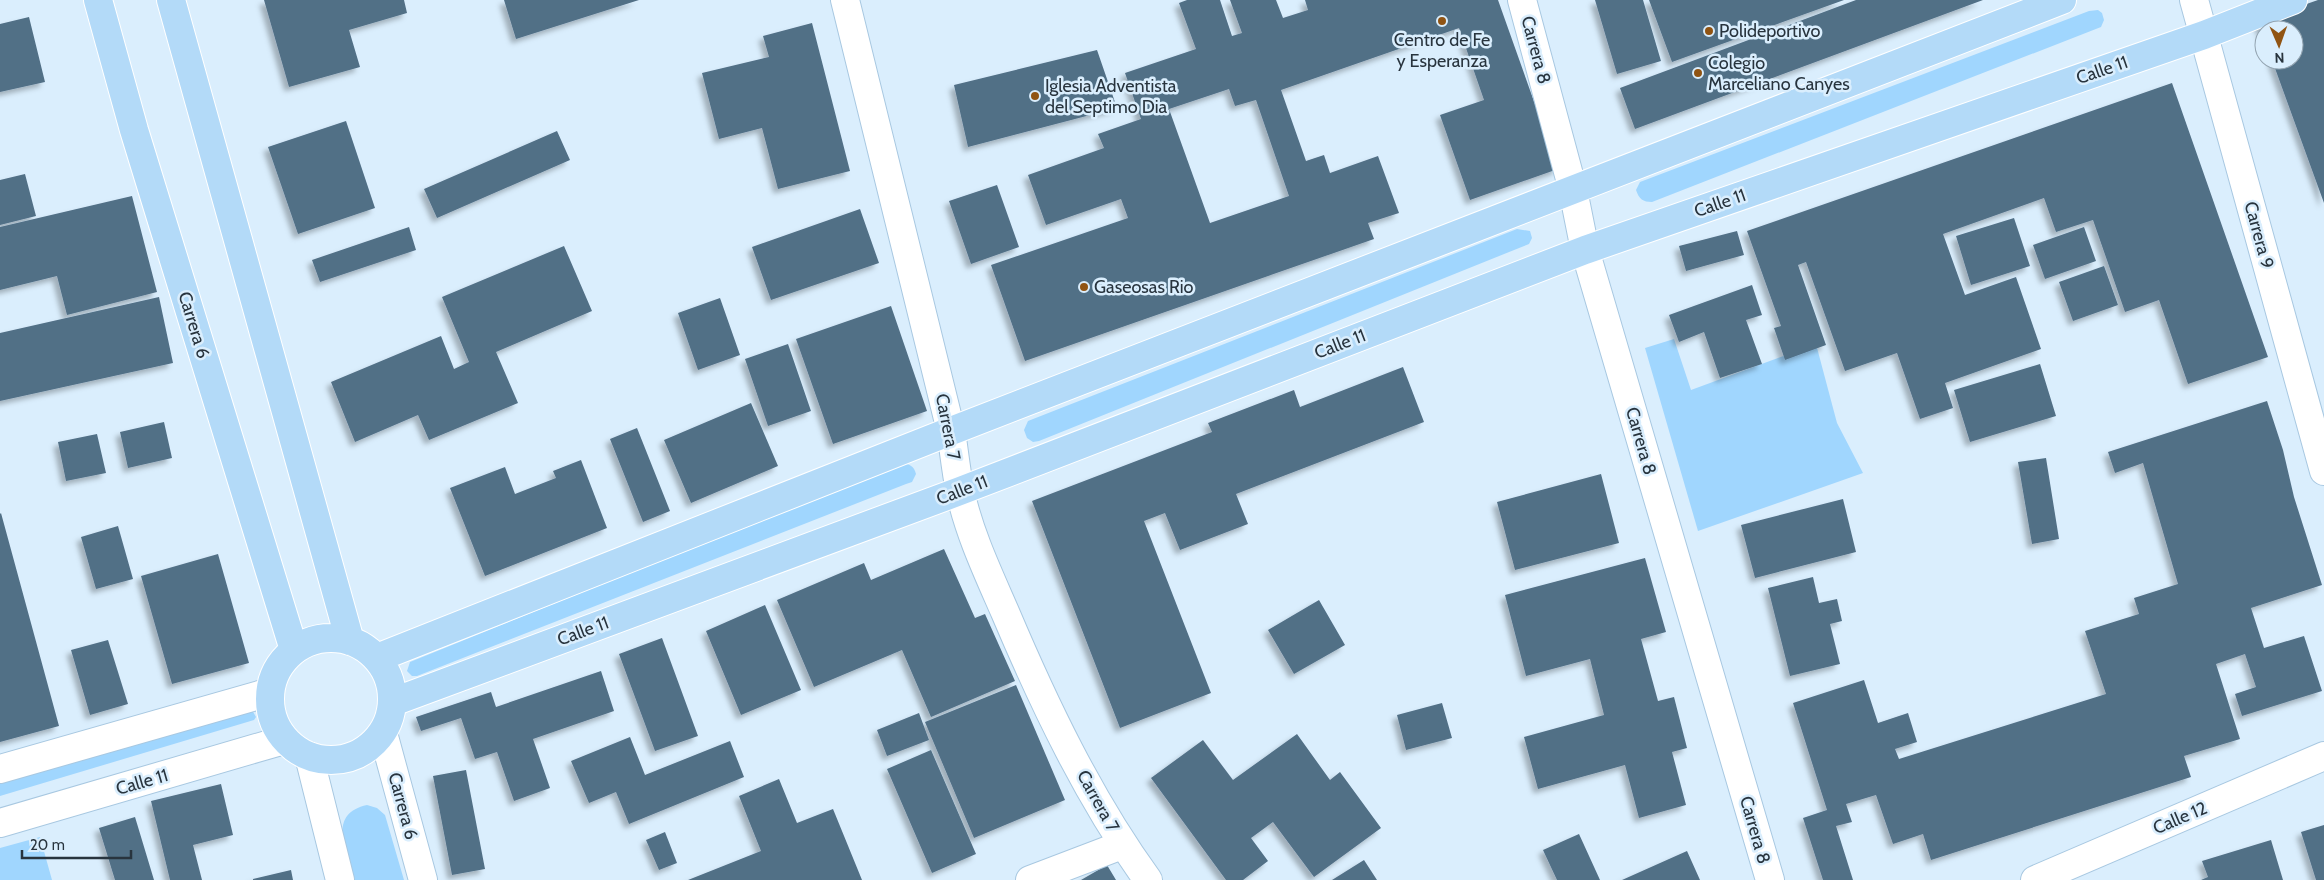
<svg xmlns="http://www.w3.org/2000/svg" width="2324" height="880" font-family="Cabin,sans-serif">
  <style>
    .green { fill: #a0d6fe }
    .building { fill: #516f86; fill-rule: evenodd; filter: url(#shadow) }
    .lines { fill: none; stroke-linecap: round; stroke-linejoin: round }
    .minor-casing { stroke: #a8c8e1; stroke-width: 30 }
    .major-casing { stroke: #fff; stroke-width: 30 }
    .minor { stroke: #fff; stroke-width: 28 }
    .major { stroke: #b3daf8; stroke-width: 28 }
    .poi-dot { fill: #905413; stroke: #daeefd; stroke-width: 2 }
    .labels { text-anchor: middle; stroke-width: 5; stroke-linejoin: round; paint-order: stroke }
    .poi-label { font-size: 18px; fill: #28343e; stroke: #daeefd; text-anchor: start }
    .street-label { font-size: 18px; fill: #28343e; stroke: #daeefd }
  </style>
  <defs>
    <filter id="shadow"><feDropShadow dx="-4.5" dy="4.5" stdDeviation="2.5" flood-color="#0004"/></filter>
  </defs>
  <rect width="100%" height="100%" fill="#daeefd"/>
  <path class="green" d="M2098,10L2102,13L2104,20L2101,27L1652,202C1643,202 1639,199 1636,190L1640,182L2089,11Z
    M1517,229L1530,231L1532,238L1529,244L1039,441L1033,442L1027,438L1024,430L1028,421Z
    M1674,339L1691,390L1816,344L1837,423L1863,473L1698,531L1645,348Z
    M901,463C910,464 914,466 916,474L912,482L906,484L417,676H412L407,671L410,662Z
    M252,710L256,717L254,720L0,796V784Z
    M367,805L377,808L385,815L404,880H355C347,852 326,814 367,805Z
    M40,837L52,880H0V848Z"/>
  <path class="building" d="M264,0H404L407,13L349,30L360,67L289,87Z
    M504,0H639L516,39Z
    M1187,0H1220L1232,36L1242,33L1230,0H1276L1283,18L1308,10L1305,0H1498L1558,169L1470,200L1440,115L1484,100L1459,28L1281,90L1306,161L1324,155L1330,173L1378,156L1399,213L1368,223L1374,239L1025,361L991,265L1128,218L1121,199L1046,225L1028,175L1104,148L1098,134L1141,119L1125,73L1196,49L1179,3ZM1229,89L1235,106L1256,100L1289,196L1210,223L1169,109Z
    M1595,0H1643L1661,61L1617,74Z
    M1649,0H1844L1672,62Z
    M1856,0H1983L1635,129L1620,88Z
    M2318,0H2324V203L2272,60H2294V30H2264V38L2258,21Z
    M29,17L45,82L0,92V24Z
    M812,23L850,171L778,189L762,128L719,139L702,73L769,57L763,36Z
    M1097,50L1117,108L968,147L954,85Z
    M2172,83L2268,357L2188,384L2159,300L2125,312L2093,220L2056,232L2044,198L1943,234L1965,295L2016,277L2041,349L1945,383L1953,408L1920,419L1897,353L1845,371L1806,262L1798,265L1826,345L1785,360L1774,328L1781,326L1747,231Z
    M346,121L375,208L298,234L268,147Z
    M557,131L570,160L437,218L424,189Z
    M25,174L36,216L0,225V180Z
    M997,185L1019,247L971,264L949,201Z
    M132,196L157,292L67,315L57,276L0,290V227Z
    M860,209L879,263L771,300L752,247Z
    M2014,218L2030,266L1971,285L1956,236Z
    M409,227L416,250L320,282L312,260Z
    M2084,227L2096,261L2045,279L2033,245Z
    M1737,231L1744,255L1686,271L1679,246Z
    M564,246L592,311L496,352L518,403L429,440L418,415L355,442L331,382L441,336L454,369L469,362L442,297Z
    M2104,266L2118,305L2073,321L2059,282Z
    M1752,285L1762,315L1746,320L1762,364L1720,378L1704,332L1679,342L1669,315Z
    M159,297L173,363L0,401V333Z
    M720,298L740,355L698,370L678,313Z
    M891,306L927,411L833,444L796,339Z
    M788,344L811,411L768,426L745,359Z
    M2040,364L2056,416L1970,442L1954,390Z
    M1403,367L1424,422L1236,494L1248,524L1180,550L1165,513L1144,521L1211,693L1120,728L1032,501L1212,432L1208,423L1294,390L1300,407Z
    M2267,401L2283,450L2294,497L2322,585L2251,608L2264,648L2304,636L2322,691L2242,716L2235,694L2256,687L2245,654L2216,664L2240,739L2184,756L2191,777L1931,860L1923,834L1893,844L1876,795L1846,804L1852,822L1836,826L1853,880H1823L1803,818L1827,810L1793,703L1864,680L1878,723L1908,713L1917,742L1895,749L1899,759L2106,694L2085,631L2139,614L2134,598L2178,584L2143,463L2115,473L2108,452Z
    M751,403L778,466L691,503L664,440Z
    M164,422L172,458L128,468L120,432Z
    M637,428L670,511L643,522L610,439Z
    M97,434L106,473L66,481L58,442Z
    M2046,458L2059,539L2032,544L2018,462Z
    M581,460L607,528L485,576L450,488L505,467L515,494L556,478L553,471Z
    M1601,474L1619,543L1515,570L1497,502Z
    M1843,499L1856,552L1755,578L1741,525Z
    M1,513L59,726L0,742V514Z
    M118,526L133,579L96,589L81,537Z
    M944,549L975,618L985,614L1015,681L931,717L902,650L814,687L777,600L864,563L871,580Z
    M218,554L249,663L172,684L141,576Z
    M1645,558L1666,632L1641,639L1658,701L1674,697L1687,748L1672,752L1686,805L1639,818L1625,765L1538,789L1524,737L1604,715L1590,659L1526,676L1505,595Z
    M1813,577L1819,603L1837,599L1842,621L1830,624L1840,664L1790,676L1768,588Z
    M1319,600L1345,645L1294,674L1268,630Z
    M765,605L801,690L741,715L706,631Z
    M662,638L698,736L655,751L619,654Z
    M108,640L128,704L90,715L71,650Z
    M601,671L614,711L533,739L550,788L514,801L497,752L475,759L461,718L421,731L416,717L491,692L496,707Z
    M1016,685L1065,800L974,838L925,722Z
    M1442,703L1452,738L1406,750L1397,715Z
    M919,713L929,740L887,756L877,730Z
    M1297,734L1330,780L1340,772L1381,828L1314,877L1273,822L1251,838L1268,861L1243,880H1226L1151,778L1203,740L1233,780Z
    M630,737L645,775L730,741L744,777L629,824L616,792L589,803L571,761Z
    M931,750L976,854L932,873L887,769Z
    M466,770L485,869L452,875L433,776Z
    M779,779L797,823L833,809L862,880H688L761,851L739,796Z
    M221,784L233,835L193,845L202,880H170L151,801Z
    M135,817L154,880H115L99,828Z
    M2324,825V880H2316L2301,832Z
    M665,832L677,863L659,870L646,840Z
    M1579,834L1600,880H1557L1543,850Z
    M2271,840L2283,880H2201L2208,877L2202,861Z
    M1687,851L1700,880H1622Z
    M1364,860L1377,880H1332Z
    M1107,865L1116,880H1081Z
    M291,870L293,880H253V879Z"/>
  <g class="lines">
    <defs>
      <path id="minor" d="M845,0L951,431C954,451 956,471 960,491C969,533 988,573 1005,612C1044,704 1089,799 1148,880
        M1522,0L1573,190L1585,250L1770,880
        M2194,0L2324,471
        M383,733L423,880
        M309,756L340,880
        M0,769L270,692
        M0,823L284,740
        M1030,880L1122,845
        M2035,880L2324,756"/>
      <path id="major" d="M98,0L134,130L294,650
        M171,0L350,641
        M270 699a61 61 0 1 1 122 0a61 61 0 1 1-122 0Z
        M377,658L951,431L2062,0
        M393,702L960,491L1585,250L2204,35L2293,0"/>
    </defs>
    <use href="#minor" class="minor-casing"/>
    <use href="#major" class="major-casing"/>
    <use href="#minor" class="minor"/>
    <use href="#major" class="major"/>
  </g>
  <g class="poi-dot">
    <circle cx="1442" cy="21" r="5"/>
    <circle cx="1709" cy="31" r="5"/>
    <circle cx="1698" cy="73" r="5"/>
    <circle cx="1035" cy="96" r="5"/>
    <circle cx="1084" cy="287" r="5"/>
  </g>
  <g class="labels">
    <g class="poi-label">
      <text x="1719" y="37">Polideportivo</text>
      <text x="1442" y="46" text-anchor="middle">Centro de Fe<tspan x="1442" dy="21">y Esperanza</tspan></text>
      <text x="1708" y="69">Colegio<tspan x="1708" dy="21">Marceliano Canyes</tspan></text>
      <text x="1045" y="92">Iglesia Adventista<tspan x="1045" dy="21">del Septimo Dia</tspan></text>
      <text x="1094" y="293">Gaseosas Rio</text>
    </g>
    <g class="street-label">
      <text transform="translate(1536 50) rotate(75)" y="6">Carrera 8</text>
      <text transform="translate(2102 70) rotate(-19)" y="6">Calle 11</text>
      <text transform="translate(1720 203) rotate(-19)" y="6">Calle 11</text>
      <text transform="translate(2259 235) rotate(75)" y="6">Carrera 9</text>
      <text transform="translate(194 325) rotate(73)" y="6">Carrera 6</text>
      <text transform="translate(1340 344) rotate(-21)" y="6">Calle 11</text>
      <text transform="translate(948 427) rotate(79)" y="6">Carrera 7</text>
      <text transform="translate(1641 441) rotate(74)" y="6">Carrera 8</text>
      <text transform="translate(962 490) rotate(-21)" y="6">Calle 11</text>
      <text transform="translate(583 631) rotate(-20)" y="6">Calle 11</text>
      <text transform="translate(142 782) rotate(-16)" y="6">Calle 11</text>
      <text transform="translate(1098 801) rotate(61)" y="6">Carrera 7</text>
      <text transform="translate(403 806) rotate(75)" y="6">Carrera 6</text>
      <text transform="translate(2180 818) rotate(-23)" y="6">Calle 12</text>
      <text transform="translate(1755 830) rotate(74)" y="6">Carrera 8</text>
    </g>
  </g>
  <g transform="translate(2279 45) rotate(178)"><circle r="24" fill="#daeefd" stroke="#93a4b1"/>
  <path d="M0-4L9 19L0 12L-9 19Z" fill="#905413"/>
  <text y="-8" font-size="14" font-weight="bold" text-anchor="middle" fill="#28343e">N</text>
  </g>
  <path d="M22 850v8h109v-8" fill="none" stroke="#28343e" stroke-width="2.5"/>
  <text x="30" y="850" font-size="15" fill="#28343e" stroke="#daeefd" stroke-width="4" paint-order="stroke">20 m</text>
</svg>
